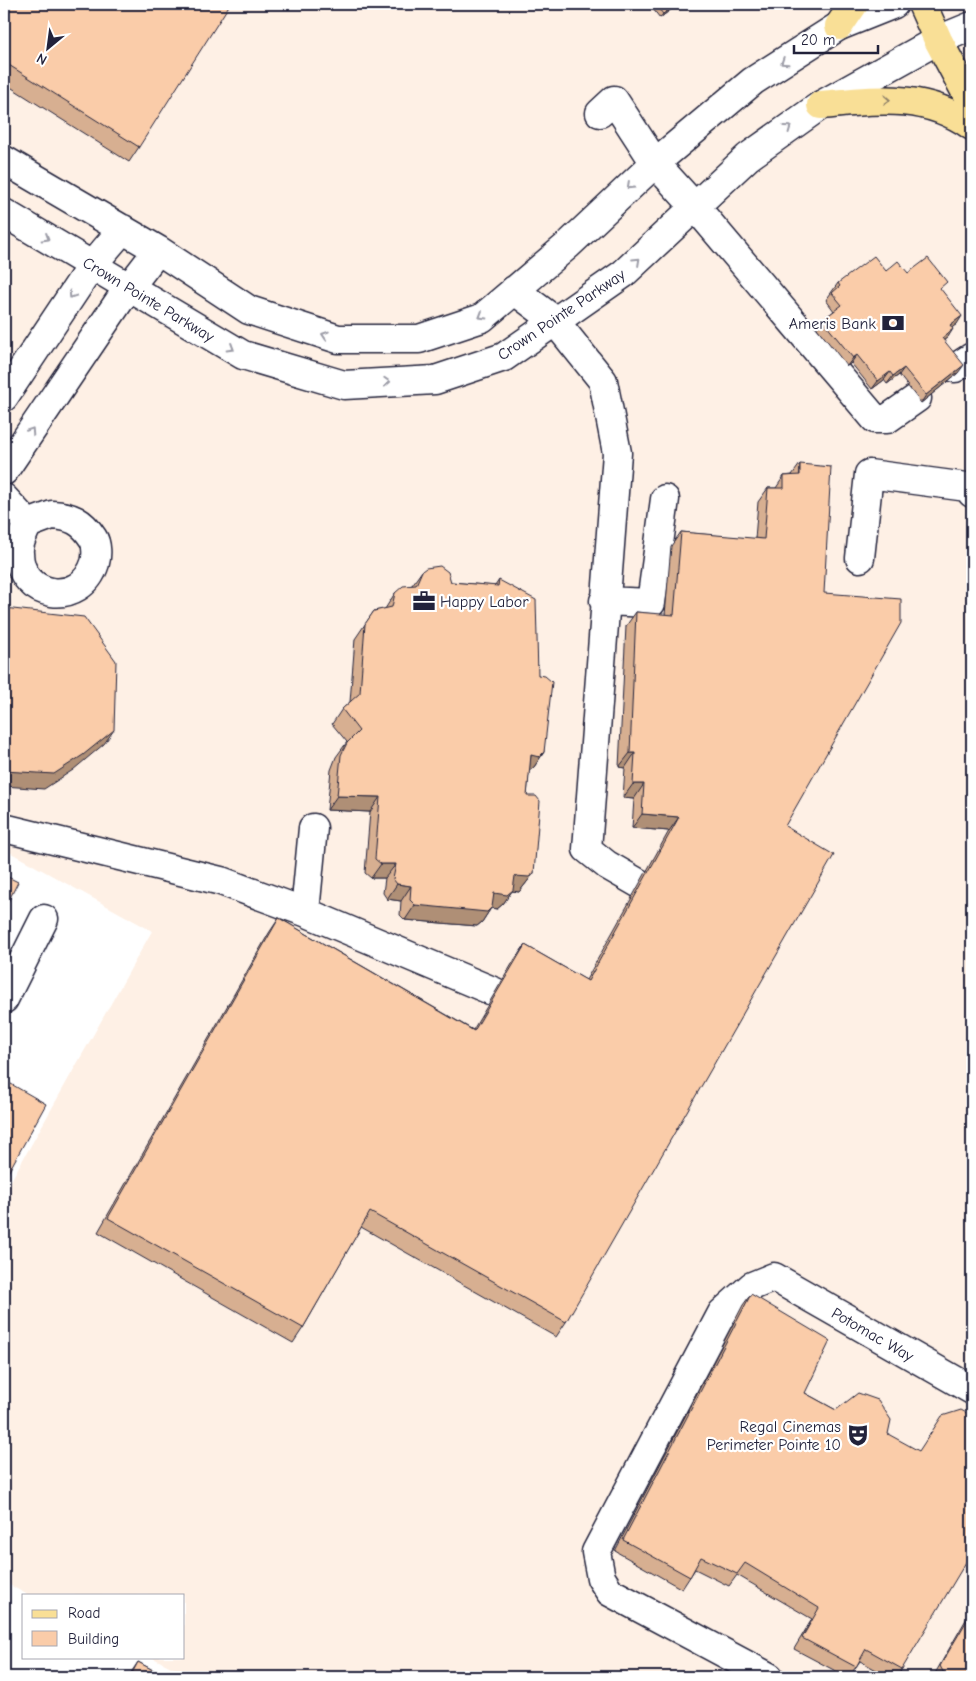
<svg xmlns="http://www.w3.org/2000/svg" width="976" height="1681" font-family="'Comic Neue',sans-serif">
  <style>
    .built { fill: #fef0e5 }
    .lines { fill: none; stroke-linecap: round; stroke-linejoin: round }
    .minor-casing { stroke: #22223b; stroke-width: 31 }
    .major-casing { stroke: #22223b; stroke-width: 31 }
    .minor { stroke: #fff; stroke-width: 28 }
    .major { stroke: #f9df96; stroke-width: 28 }
    .wall { fill: #d7af91; stroke: #22223b }
    .shaded-wall { fill: #af8f76; stroke: #22223b }
    .building { fill: #facca9; stroke: #22223b }
    .oneway { stroke: #9c9ca7 }
    .oneway2 { stroke: #8e8068 }
    .labels { text-anchor: middle; stroke-width: 4.5; stroke-linejoin: round; paint-order: stroke }
    .street-label { font-size: 16px; fill: #22223b; stroke: #fff }
    .poi-label { font-size: 16px; fill: #22223b; stroke: #fff; text-anchor: end }
  </style>
  <rect width="100%" height="100%" fill="#fff"/>
  <filter id="ink" filterUnits="userSpaceOnUse"><feTurbulence type="fractalNoise" baseFrequency=".02" numOctaves="2"/><feDisplacementMap in="SourceGraphic" scale="10" xChannelSelector="R" yChannelSelector="G"/><feConvolveMatrix kernelMatrix="1 2 1 2 8 2 1 2 1" color-interpolation-filters="sRGB"/></filter>
  <g filter="url(#ink)">
    <path class="built" d="M4,4H972V1677H191L151,1657H184V1595H28L4,1582V1193L152,931L4,849Z"/>
    <g class="lines">
      <defs>
        <path id="minor" d="M600,113L614,100L655,163L704,217L875,419H887L917,398
          M4,160L158,250L249,310L338,339H419L482,318L568,245L655,163L753,81L839,26L894,4
          M4,213L243,355L344,385L435,380L504,357L623,274L748,157L821,105L938,40L972,26
          M514,290L554,320L603,381L617,453L587,849L607,865L640,884
          M955,368L972,357
          M4,397L92,265L123,229
          M4,471L124,294L158,250
          M4,498L28,524
          M52,515C71,516 82,521 93,538C97,544 97,556 95,563C81,608 20,599 19,553C18,544 24,532 28,524Z
          M860,558L869,474L967,487L972,493
          M604,601L651,603L665,499
          M4,828L221,881L305,912L495,992
          M305,912L313,828
          M4,999L44,919
          M769,1677L610,1592L601,1578L596,1552L722,1313L752,1286L774,1277L972,1390"/>
        <path id="major" d="M922,4L938,40L972,104
          M839,26L854,4
          M821,105C876,100 924,92 972,126"/>
      </defs>
      <use href="#minor" class="minor-casing"/>
      <use href="#major" class="major-casing"/>
      <use href="#minor" class="minor"/>
      <use href="#major" class="major"/>
    </g>
    <path class="wall" d="M4,4L139,147L129,162L4,83Z
      M649,4H678L660,18Z
      M886,271L908,273L941,290L957,324L952,327L948,337L944,340L958,373L921,403L899,375L887,384L884,380L872,389L851,363L847,366L817,328L822,320L834,311L826,300L838,283Z
      M800,464L785,826L566,1322L556,1337L361,1227L303,1328L293,1343L98,1232L269,933L279,918L473,1030L515,959L525,945L586,980L669,831L632,828L634,799L623,798L625,768L619,767L626,626L636,612L665,615L671,546L681,532L755,539L758,502L768,488H776L784,476L792,475Z
      M422,571L451,582L495,586L499,580L538,675L544,752L534,767L529,771L527,796L534,873L523,887L519,892L512,891L503,904L497,909L491,908L482,922L477,926L405,920L400,915L401,901L387,899L383,893L385,878H371L365,873L370,812L327,810L331,770L336,757L347,742L332,724L342,709L350,702L355,639L374,611L385,609L395,593L412,585Z
      M751,1294L805,1393L836,1410L888,1434L902,1669L897,1677H889L860,1661L849,1677H847L794,1649L812,1619L737,1575L729,1586L695,1569L682,1589L615,1551L743,1305Z
      M972,1609V1677H933Z
      M138,1662L166,1677H128Z"/>
    <path class="shaded-wall" d="M676,4H678L660,18L663,14Z
      M962,316L957,324L945,333L950,325Z
      M953,329L948,337L937,346L942,338Z
      M857,355L851,363L847,366L853,358Z
      M964,365L958,373L921,403L926,395Z
      M904,368L899,375L887,384L893,376Z
      M890,372L884,380L872,389L878,381Z
      M114,730L104,744L73,770L44,789L4,786V771Z
      M544,752L534,767L529,771L531,755Z
      M630,753H635L625,768L619,767Z
      M633,784H644L634,799L623,798Z
      M337,796L380,797L370,812L327,810Z
      M642,814L679,817L669,831L632,828Z
      M381,864H396L385,878H371Z
      M534,873L523,887L519,892L512,891L503,904L497,909L491,908L482,922L477,926L405,920L415,905L494,893L515,876Z
      M397,884L411,886L401,901L387,899Z"/>
    <path class="building" d="M4,4H230L139,147L4,62Z
      M655,4H676L663,14Z
      M874,256L886,271L898,261L908,273L928,258L947,282L940,288L962,316L950,325L953,329L942,338L964,365L926,395L904,368L893,376L890,372L878,381L857,355L853,358L822,320L842,305L832,293L840,286L838,283Z
      M800,464L831,467L824,593L901,599V623L785,826L834,855L566,1322L370,1212L303,1328L108,1218L279,918L474,1031L525,945L588,981L679,817L642,814L644,784H633L635,753H630L636,612L674,615L681,532L764,539L768,488H784V476L800,475Z
      M440,566L448,572L451,582L498,586L499,580L536,600L538,675L545,676L552,682L544,752L539,757L531,755L527,796H536L540,801L534,873L529,877L515,876L513,890L507,895L494,893L492,907L487,912L415,905L410,900L411,886L397,884L393,879L396,864H381L375,859L380,797L337,796L341,755L347,743L359,731L342,709L360,693L365,624L374,611L392,607L395,593L403,586L416,585L422,571L426,568Z
      M4,608L84,617L116,661L114,730L83,755L54,774L4,771Z
      M4,875L18,882L4,910Z
      M4,1080L46,1104L4,1180Z
      M751,1294L830,1341L805,1393L836,1410L858,1393L878,1400L891,1420L888,1434L919,1451L942,1416L961,1410L972,1416V1552L902,1669L866,1649L856,1667L802,1638L819,1608L745,1563L737,1574L701,1557L690,1577L623,1540Z
      M972,1612V1677H946L940,1666Z
      M138,1662L166,1677H130Z"/>
    <defs><path id="oneway-chevron" d="M-2-3.5L2.5 0L-2 3.5" fill="none" stroke-width="1.6" stroke-linecap="round" stroke-linejoin="round" transform="scale(1.25)"/></defs>
    <g class="oneway">
      <use href="#oneway-chevron" transform="translate(784 62) rotate(147)"/>
      <use href="#oneway-chevron" transform="translate(788 128) rotate(-36)"/>
      <use href="#oneway-chevron" transform="translate(630 186) rotate(137)"/>
      <use href="#oneway-chevron" transform="translate(46 238) rotate(31)"/>
      <use href="#oneway-chevron" transform="translate(637 261) rotate(-43)"/>
      <use href="#oneway-chevron" transform="translate(72 295) rotate(124)"/>
      <use href="#oneway-chevron" transform="translate(482 316) rotate(149)"/>
      <use href="#oneway-chevron" transform="translate(325 335) rotate(-162)"/>
      <use href="#oneway-chevron" transform="translate(231 348) rotate(31)"/>
      <use href="#oneway-chevron" transform="translate(387 382) rotate(-3)"/>
      <use href="#oneway-chevron" transform="translate(31 431) rotate(-57)"/>
    </g>
    <use class="oneway2" href="#oneway-chevron" transform="translate(887 100) rotate(3)"/>
  </g>
  <defs>
    <symbol id="bank-bare" viewBox="-9 -9 18 18"><path d="M-6-4H6V4H-6ZM0-2.3a2.3 2.3 0 1 0 0 4.6a2.3 2.3 0 1 0 0-4.6Z" fill="#22223b" stroke="#fff" stroke-width="2.5" paint-order="stroke"/></symbol>
    <symbol id="office-bare" viewBox="-9 -9 18 18"><path d="M-6-3h4V-5.5h4V-3h4V5H-6ZM-1-4.5V-3h2v-1.5ZM-6 0V1H6V0Z" fill="#22223b" stroke="#fff" stroke-width="2.5" paint-order="stroke"/></symbol>
    <symbol id="theatre-bare" viewBox="-9 -9 18 18"><path d="M-5-5.5Q0-4 5-5.5V0Q5 5 0 6Q-5 5-5 0ZM-3.3-2.5H-1v1.5H-3.3ZM1-2.5H3.3v1.5H1ZM-2.8 1Q0 5.5 2.8 1Z" fill="#22223b" stroke="#fff" stroke-width="2.5" paint-order="stroke"/></symbol>
  </defs>
  <g fill-rule="evenodd">
    <use href="#bank-bare" x="877" y="307" width="32" height="32"/>
    <use href="#office-bare" x="408" y="585" width="32" height="32"/>
    <use href="#theatre-bare" x="842" y="1419" width="32" height="32"/>
  </g>
  <g class="labels">
    <g class="street-label">
      <text transform="translate(149 299) rotate(31)" y="6">Crown Pointe Parkway</text>
      <text transform="translate(561 314) rotate(-34)" y="6">Crown Pointe Parkway</text>
      <text transform="translate(873 1334) rotate(30)" y="6">Potomac Way</text>
    </g>
    <g class="poi-label">
      <text x="876" y="329">Ameris Bank</text>
      <text x="440" y="607" text-anchor="start">Happy Labor</text>
      <text x="841" y="1432">Regal Cinemas<tspan x="841" dy="18">Perimeter Pointe 10</tspan></text>
    </g>
  </g>
  <rect width="976" height="1681" fill="none" stroke="#fff" stroke-width="20"/>
  <rect x="10" y="10" width="956" height="1661" fill="none" stroke="#22223b" stroke-width="2" filter="url(#ink)"/>
  <rect x="22" y="1594" width="162" height="65" fill="#ffffff" stroke="#a7a7b1"/>
  <rect x="32" y="1610" width="25" height="8" fill="#f9df96" stroke="#a7a7b1"/>
  <text x="68" y="1618" font-size="15" fill="#22223b">Road</text>
  <rect x="32" y="1631" width="25" height="15" fill="#facca9" stroke="#a7a7b1"/>
  <text x="68" y="1644" font-size="15" fill="#22223b">Building</text>
  <g transform="translate(48 48) rotate(209)" stroke="#ffffff" stroke-width="4" paint-order="stroke">
  <path d="M0-4L9 19L0 12L-9 19Z" fill="#22223b"/>
  <text y="-8" font-size="14" font-weight="bold" text-anchor="middle" fill="#22223b">N</text>
  </g>
  <path d="M794 45v8h84v-8" fill="none" stroke="#22223b" stroke-width="2.5"/>
  <text x="801" y="45" font-size="15" fill="#22223b" stroke="#ffffff" stroke-width="4" paint-order="stroke">20 m</text>
</svg>
